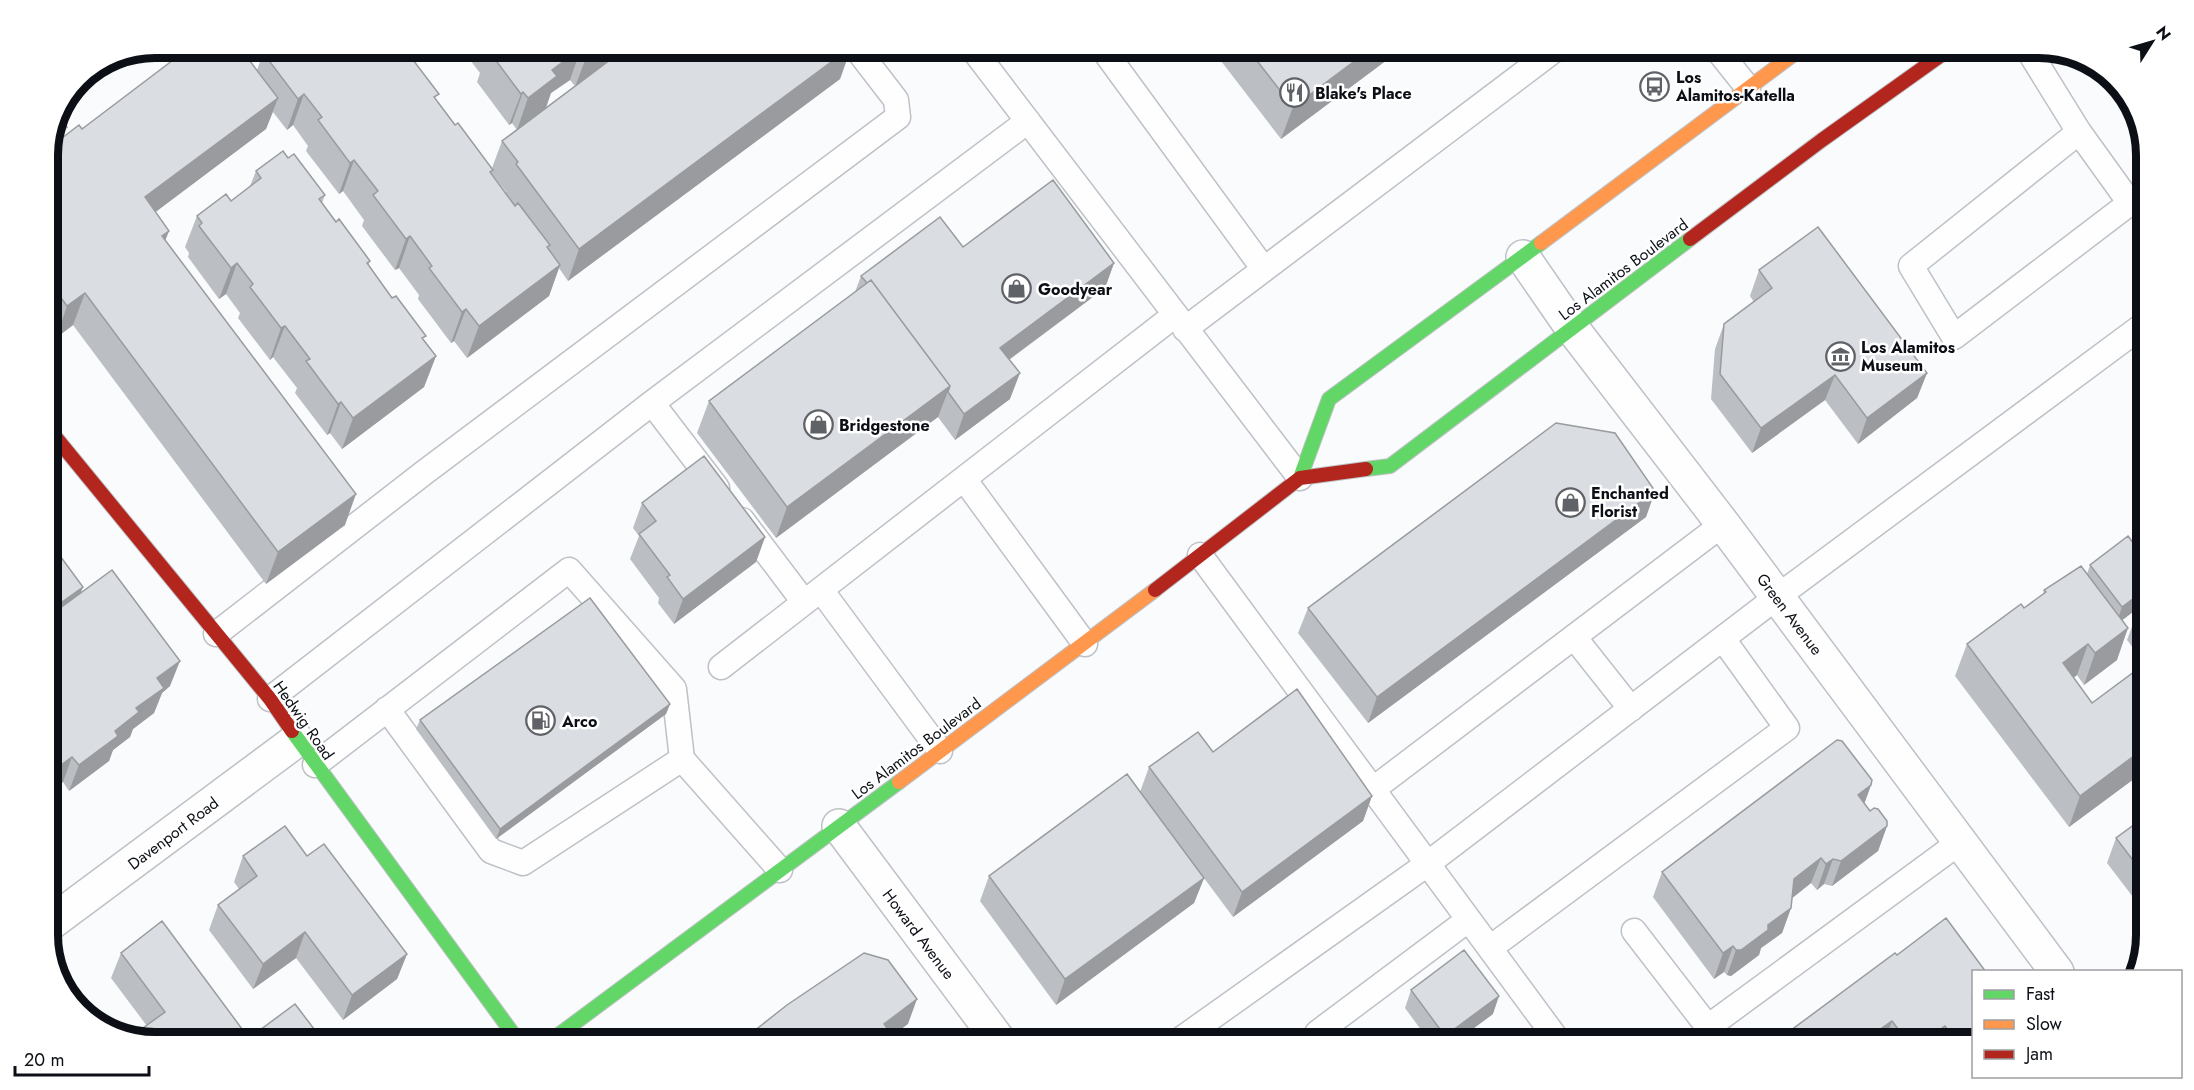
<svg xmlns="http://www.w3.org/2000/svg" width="2194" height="1090" font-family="Jost,sans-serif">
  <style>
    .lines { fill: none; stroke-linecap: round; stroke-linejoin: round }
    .lane-casing { stroke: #bec1c5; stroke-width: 27 }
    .street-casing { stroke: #bec1c5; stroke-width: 36 }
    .fast-casing { stroke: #bec1c5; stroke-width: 16 }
    .slow-casing { stroke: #bec1c5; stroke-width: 16 }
    .jam-casing { stroke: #bec1c5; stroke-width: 16 }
    .lane { stroke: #fefeff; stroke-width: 24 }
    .street { stroke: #fefeff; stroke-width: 33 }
    .fast { stroke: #63d668; stroke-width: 14 }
    .slow { stroke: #ff974d; stroke-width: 14 }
    .jam { stroke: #b3261e; stroke-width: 14 }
    .wall { fill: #bbbec2; fill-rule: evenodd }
    .shaded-wall { fill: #999b9e }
    .building { fill: #dadde2; stroke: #999b9e; stroke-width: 1.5 }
    .labels { text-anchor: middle; stroke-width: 5; stroke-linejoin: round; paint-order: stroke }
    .poi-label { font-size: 16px; font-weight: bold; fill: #0c1016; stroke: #fff; text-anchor: start }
    .street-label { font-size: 16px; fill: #0c1016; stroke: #fff }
    .rim { fill: none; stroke: #0c1016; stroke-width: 8 }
  </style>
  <rect width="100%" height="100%" fill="#f9fbfd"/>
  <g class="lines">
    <defs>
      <path id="lane" d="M972,48L1300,478
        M1102,48L1263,268
        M1716,48L1748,88
        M2027,48L2079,132L2130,203L1954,337L1911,266L2079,132
        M1185,329L1557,48
        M652,403L717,488
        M964,479L1085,644
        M742,520L804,602
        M1200,555L1559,1042
        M821,590L940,751
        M216,634L425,472L898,117L896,100L856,48
        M1574,637L1631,709
        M721,667L1175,315
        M270,699L652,403L1028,121
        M387,709L491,851L523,863L682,759
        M315,765L569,570L674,689L682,759L780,870
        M1372,790L1723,524
        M1634,931L1708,1027L1960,842
        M1490,948L1787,728L1723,639
        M1177,1042L1426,865L1777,597L2146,323
        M1314,1042L1317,1033L1468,920"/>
      <path id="street" d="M1523,257L1572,328L1723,524L2057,972
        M839,826L1000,1042
        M48,925L297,740"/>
      <path id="fast" d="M1366,469L1390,466L1690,239
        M1300,478L1329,399L1541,243
        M292,731L519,1042
        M549,1042L899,782"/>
      <path id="slow" d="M1541,243L1802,48
        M899,782L1155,590"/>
      <path id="jam" d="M1690,239L1822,140L1951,48
        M48,428L270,699L292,731
        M1155,590L1300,478L1366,469"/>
    </defs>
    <use href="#lane" class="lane-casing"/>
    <use href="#street" class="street-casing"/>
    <use href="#fast" class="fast-casing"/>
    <use href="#slow" class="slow-casing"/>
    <use href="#jam" class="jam-casing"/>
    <use href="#lane" class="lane"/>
    <use href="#street" class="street"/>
    <use href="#fast" class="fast"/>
    <use href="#slow" class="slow"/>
    <use href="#jam" class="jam"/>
  </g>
  <path class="wall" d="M265,48L436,100L455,125L492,168L502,141L517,130L512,123L509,125L477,82L480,73L467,56L463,60L454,48H611L605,64L851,48L840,79L568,281L559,268L549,296L467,358L454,341L451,343L418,299L419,295L399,268L395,270L362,226L364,220L343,191L339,194L306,151L308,146L293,125L287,130L273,112L266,129L155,212L165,240L345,525L266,584L73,325L56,338L48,327V149L63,137L82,129L257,70ZM570,80L575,86L541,111L551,93ZM492,174L506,192L505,193L491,175Z
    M1211,48H1403L1281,139Z
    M288,158L325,195L322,203L336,222L370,261L368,266L436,356L424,387L342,449L330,433L327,435L295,393L297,388L273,357L270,360L238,318L240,313L226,294L219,299L188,257L189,253L185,247L197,216L231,201L250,186L256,171Z
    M963,247L1114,263L1105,288L1009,360L1010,399L955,440L938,417L776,538L697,433L709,401L855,292L861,276Z
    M1759,270L1927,373L1917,398L1858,444L1825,400L1752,453L1711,399L1715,349L1724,324L1754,302L1750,296Z
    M1655,491L1646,517L1368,723L1298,633L1308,608Z
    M642,503L765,537L756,562L674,624L658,603L659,598L630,559L639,536L633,528Z
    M48,554L81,593L170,686L162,693L154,713L133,729L130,737L113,750L109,761L69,791L63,782L52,790L48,786Z
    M2090,565L2146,602L2122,620L2117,660L2084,685L2077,675L2073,678L2092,703L2145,663L2127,640L2139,608L2146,603V770L2069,827L1955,676L1967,644L2024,608L2043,594L2044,590L2087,574Z
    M670,704L666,714L496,839L416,729L420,720Z
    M1213,752L1372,796L1363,821L1233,917L1204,878L1194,903L1056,1005L980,901L989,876L1140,792L1149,767Z
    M1871,785L1864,804L1870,811L1887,826L1878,851L1832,886L1824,884L1817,890L1811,883L1792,898L1791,908L1782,933L1761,948L1759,955L1731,976L1727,975L1724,972L1714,979L1653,897L1662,872Z
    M2146,816V894L2136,901L2107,863L2116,838Z
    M243,856H307L407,954L397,979L343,1020L296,958L253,989L209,930L218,905L239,889L234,882Z
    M2146,902V936L2138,925Z
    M121,953L248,1037L147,1026L111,978Z
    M1897,955L1974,1042H1775Z
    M1411,990L1493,1014L1455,1042H1430L1405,1008Z
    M256,1033L324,1042H252Z"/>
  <path class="shaded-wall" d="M467,48H470L467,56L463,60Z
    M581,48L570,80L551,93L546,108L517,130L528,98L552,70Z
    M596,48H611L605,64L575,87L587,55Z
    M851,48L840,79L568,281L579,249Z
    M1372,48H1403L1281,139L1293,107Z
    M523,92L512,123L509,125L521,94Z
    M304,94L293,125L287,130L298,99Z
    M278,98L266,129L133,229L145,197Z
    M67,127L55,158L48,149L54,136Z
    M354,160L343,191L339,194L350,163Z
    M169,231L157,262L162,236Z
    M410,236L399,268L395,270L406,239Z
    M237,263L226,294L219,299L231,268Z
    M1114,263L1105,288L991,373L1000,348Z
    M560,265L549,296L467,358L479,326Z
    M85,293L73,325L56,338L67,306Z
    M466,309L454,341L451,343L462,312Z
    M285,326L273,357L270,360L281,328Z
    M436,356L424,387L342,449L353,418Z
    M1020,373L1010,399L955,440L964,414Z
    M1927,373L1917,398L1858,444L1867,418Z
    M1835,375L1825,400L1752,453L1761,428Z
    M950,386L938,417L776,538L787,507Z
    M341,402L330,433L327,435L338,404Z
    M1655,491L1646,517L1368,723L1377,697Z
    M356,494L345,525L266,584L278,552Z
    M765,537L756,562L674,624L683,599Z
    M83,587L76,605L48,625V612Z
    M2146,589V602L2116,625L2122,607Z
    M2128,628L2117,660L2084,685L2095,653Z
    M2088,644L2077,675L2051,695L2063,663Z
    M180,661L170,686L162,693L154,713L133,729L130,737L113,750L109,761L69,791L79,765L115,731L157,678Z
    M670,704L666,714L496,839L500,829Z
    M2146,747V770L2069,827L2080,796Z
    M72,757L63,782L52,790L61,765Z
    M1871,785L1862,810L1858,795Z
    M1372,796L1363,821L1233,917L1242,892Z
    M1887,826L1878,851L1832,886L1841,861Z
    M1821,858L1811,883L1785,904L1794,879Z
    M1833,859L1824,884L1817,890L1826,864Z
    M2146,875V894L2136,901L2145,876Z
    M1204,878L1194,903L1056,1005L1065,979Z
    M1791,908L1782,933L1761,948L1759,955L1731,976L1727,975L1736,950L1768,925Z
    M305,932L296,958L253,989L263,964Z
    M1733,946L1724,972L1714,979L1723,953Z
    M407,954L397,979L343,1020L352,995Z
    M1499,996L1493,1014L1455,1042H1443L1445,1036Z
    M917,999L908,1024L884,1042V1024Z
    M1892,1021L1884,1042L1882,1028Z
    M1945,1026L1939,1042H1922Z"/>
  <path class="building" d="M189,48H240L278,98L145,197L169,231L162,236L356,494L278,552L85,293L67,306L48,280L49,148L79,125L82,129Z
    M265,48H397L403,55L407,52L439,94L434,97L455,125L458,123L493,170L490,172L515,206L518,203L550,245L547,247L560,265L479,326L466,309L462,312L429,268L432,266L410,236L406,239L373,195L378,191L354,160L350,163L318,120L322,117L304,94L298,99L267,58L271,55Z
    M491,48H596L587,55L581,48L552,70L557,76L528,98L523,92L521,94L488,50Z
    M626,48H850L579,249L516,164L518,162L502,141Z
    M1247,48H1372L1293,107Z
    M61,120L67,127L54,136Z
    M283,151L288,158L294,154L325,195L319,199L336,222L339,219L370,261L367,263L392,298L396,296L426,336L422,338L436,356L353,418L341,402L338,404L306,361L310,359L285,326L281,328L250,287L253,284L237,263L231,268L199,226L202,223L197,216L226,194L231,201L261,178L256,171Z
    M1053,180L1114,263L1000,348L1020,373L964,414L948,392L950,386L871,280L867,283L861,276L940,217L963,247Z
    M1818,227L1927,373L1867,418L1835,375L1761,428L1720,374L1724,324L1772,288L1759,270Z
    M871,280L950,386L787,507L709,401Z
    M1556,423L1615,433L1655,491L1377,697L1308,608Z
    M704,456L765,537L683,599L667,577L670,575L639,534L656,521L642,503Z
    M2128,536L2146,560V589L2122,607L2090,565Z
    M55,549L83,587L48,612V554Z
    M2081,566L2128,628L2095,653L2088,644L2063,663L2092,703L2146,663V747L2080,796L1967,644L2021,604L2024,608L2046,592L2044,590Z
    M112,570L180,661L157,678L164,688L136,708L139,712L115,731L118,736L79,765L72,757L61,765L48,748V617Z
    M590,598L670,704L500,829L420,720Z
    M2146,603V618L2139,608Z
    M1297,689L1372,796L1242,892L1149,767L1198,732L1213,752Z
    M1837,740L1842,741L1872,780L1871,785L1858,795L1870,811L1874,808L1878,809L1887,821V826L1841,861L1833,859L1826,864L1821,858L1794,879L1791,908L1768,925V930L1741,950H1736L1733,946L1723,953L1662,872Z
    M1127,774L1204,878L1065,979L989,876Z
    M2146,816V875L2145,876L2116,838Z
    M285,826L307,856L324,844L407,954L352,995L305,932L263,964L218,905L257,876L243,856Z
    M1946,918L1986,972H1974V997L1972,998L1974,1000V1042H1957L1945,1026L1922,1042H1908L1892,1021L1882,1028L1892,1042H1775L1895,953L1897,955Z
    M162,921L248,1037L241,1042H156L132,1036L165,1012L121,953Z
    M1464,950L1499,996L1445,1036L1411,990Z
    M864,953L888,960L917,999L884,1024L897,1042H740L787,1005Z
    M295,1004L324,1042H262L256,1033Z"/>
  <defs>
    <symbol id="bus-ring" viewBox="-11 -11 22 22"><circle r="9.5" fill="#fff" stroke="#5f6267" stroke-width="1.5"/><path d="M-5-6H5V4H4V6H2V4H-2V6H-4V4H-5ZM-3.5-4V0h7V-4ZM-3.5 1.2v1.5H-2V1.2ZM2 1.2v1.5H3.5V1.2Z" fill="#5f6267"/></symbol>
    <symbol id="restaurant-ring" viewBox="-11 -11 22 22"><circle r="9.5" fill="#fff" stroke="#5f6267" stroke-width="1.5"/><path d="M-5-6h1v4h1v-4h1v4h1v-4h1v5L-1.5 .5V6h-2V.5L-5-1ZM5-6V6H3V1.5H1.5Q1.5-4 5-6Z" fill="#5f6267"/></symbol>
    <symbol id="shop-ring" viewBox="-11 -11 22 22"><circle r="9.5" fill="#fff" stroke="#5f6267" stroke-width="1.5"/><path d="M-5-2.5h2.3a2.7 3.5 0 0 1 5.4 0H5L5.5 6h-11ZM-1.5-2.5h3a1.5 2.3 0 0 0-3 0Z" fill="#5f6267"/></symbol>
    <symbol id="museum-ring" viewBox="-11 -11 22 22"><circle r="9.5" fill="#fff" stroke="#5f6267" stroke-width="1.5"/><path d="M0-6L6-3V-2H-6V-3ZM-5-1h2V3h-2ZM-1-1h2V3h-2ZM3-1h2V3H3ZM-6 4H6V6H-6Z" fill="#5f6267"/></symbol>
    <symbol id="fuel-ring" viewBox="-11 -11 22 22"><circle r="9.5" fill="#fff" stroke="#5f6267" stroke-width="1.5"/><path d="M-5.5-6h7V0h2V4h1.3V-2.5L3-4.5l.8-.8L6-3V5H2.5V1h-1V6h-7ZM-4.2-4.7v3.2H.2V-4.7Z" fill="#5f6267"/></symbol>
  </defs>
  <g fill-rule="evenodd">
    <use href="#bus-ring" x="1638" y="70" width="33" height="33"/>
    <use href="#restaurant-ring" x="1278" y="76" width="33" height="33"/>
    <use href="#shop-ring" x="1000" y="272" width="33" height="33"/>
    <use href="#museum-ring" x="1824" y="340" width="33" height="33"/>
    <use href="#shop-ring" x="802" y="408" width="33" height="33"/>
    <use href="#shop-ring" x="1554" y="486" width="33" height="33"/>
    <use href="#fuel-ring" x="524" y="704" width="33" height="33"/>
  </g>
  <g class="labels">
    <g class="poi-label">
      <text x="1676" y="83">Los<tspan x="1676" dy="18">Alamitos-Katella</tspan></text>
      <text x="1315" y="99">Blake's Place</text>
      <text x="1038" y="295">Goodyear</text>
      <text x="1861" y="353">Los Alamitos<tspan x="1861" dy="18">Museum</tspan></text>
      <text x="839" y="431">Bridgestone</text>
      <text x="1591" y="499">Enchanted<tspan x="1591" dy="18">Florist</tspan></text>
      <text x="562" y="727">Arco</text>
    </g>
    <g class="street-label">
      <text transform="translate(1623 269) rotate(-37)" y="6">Los Alamitos Boulevard</text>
      <text transform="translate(1790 614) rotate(53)" y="6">Green Avenue</text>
      <text transform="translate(304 720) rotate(55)" y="6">Hedwig Road</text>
      <text transform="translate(916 748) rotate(-37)" y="6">Los Alamitos Boulevard</text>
      <text transform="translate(173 833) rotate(-37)" y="6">Davenport Road</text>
      <text transform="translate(919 934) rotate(53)" y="6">Howard Avenue</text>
    </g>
  </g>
  <path d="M0 0H2194V1090H0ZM155 58H2039A97 97 0 0 1 2136 155V935A97 97 0 0 1 2039 1032H155A97 97 0 0 1 58 935V155A97 97 0 0 1 155 58Z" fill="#fff" fill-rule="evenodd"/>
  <path class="rim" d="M155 58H2039A97 97 0 0 1 2136 155V935A97 97 0 0 1 2039 1032H155A97 97 0 0 1 58 935V155A97 97 0 0 1 155 58Z"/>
  <rect x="1972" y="970" width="210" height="108" fill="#ffffff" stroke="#9e9fa2" stroke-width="1.5"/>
  <rect x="1984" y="990" width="30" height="9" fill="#63d668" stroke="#9e9fa2" stroke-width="1.5"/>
  <text x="2026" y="1000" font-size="18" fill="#0c1016">Fast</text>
  <rect x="1984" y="1020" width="30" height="9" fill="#ff974d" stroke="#9e9fa2" stroke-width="1.5"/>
  <text x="2026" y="1030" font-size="18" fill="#0c1016">Slow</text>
  <rect x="1984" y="1050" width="30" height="9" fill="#b3261e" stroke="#9e9fa2" stroke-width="1.5"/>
  <text x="2026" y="1060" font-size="18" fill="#0c1016">Jam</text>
  <g transform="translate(2152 42) rotate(53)" stroke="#ffffff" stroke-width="4.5" paint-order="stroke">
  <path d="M0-4.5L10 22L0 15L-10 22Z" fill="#0c1016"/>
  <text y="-9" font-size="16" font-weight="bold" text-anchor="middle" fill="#0c1016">N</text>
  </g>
  <path d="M15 1066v9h134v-9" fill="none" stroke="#0c1016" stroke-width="3"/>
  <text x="24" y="1066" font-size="18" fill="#0c1016" stroke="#ffffff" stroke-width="4.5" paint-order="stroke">20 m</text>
</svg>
